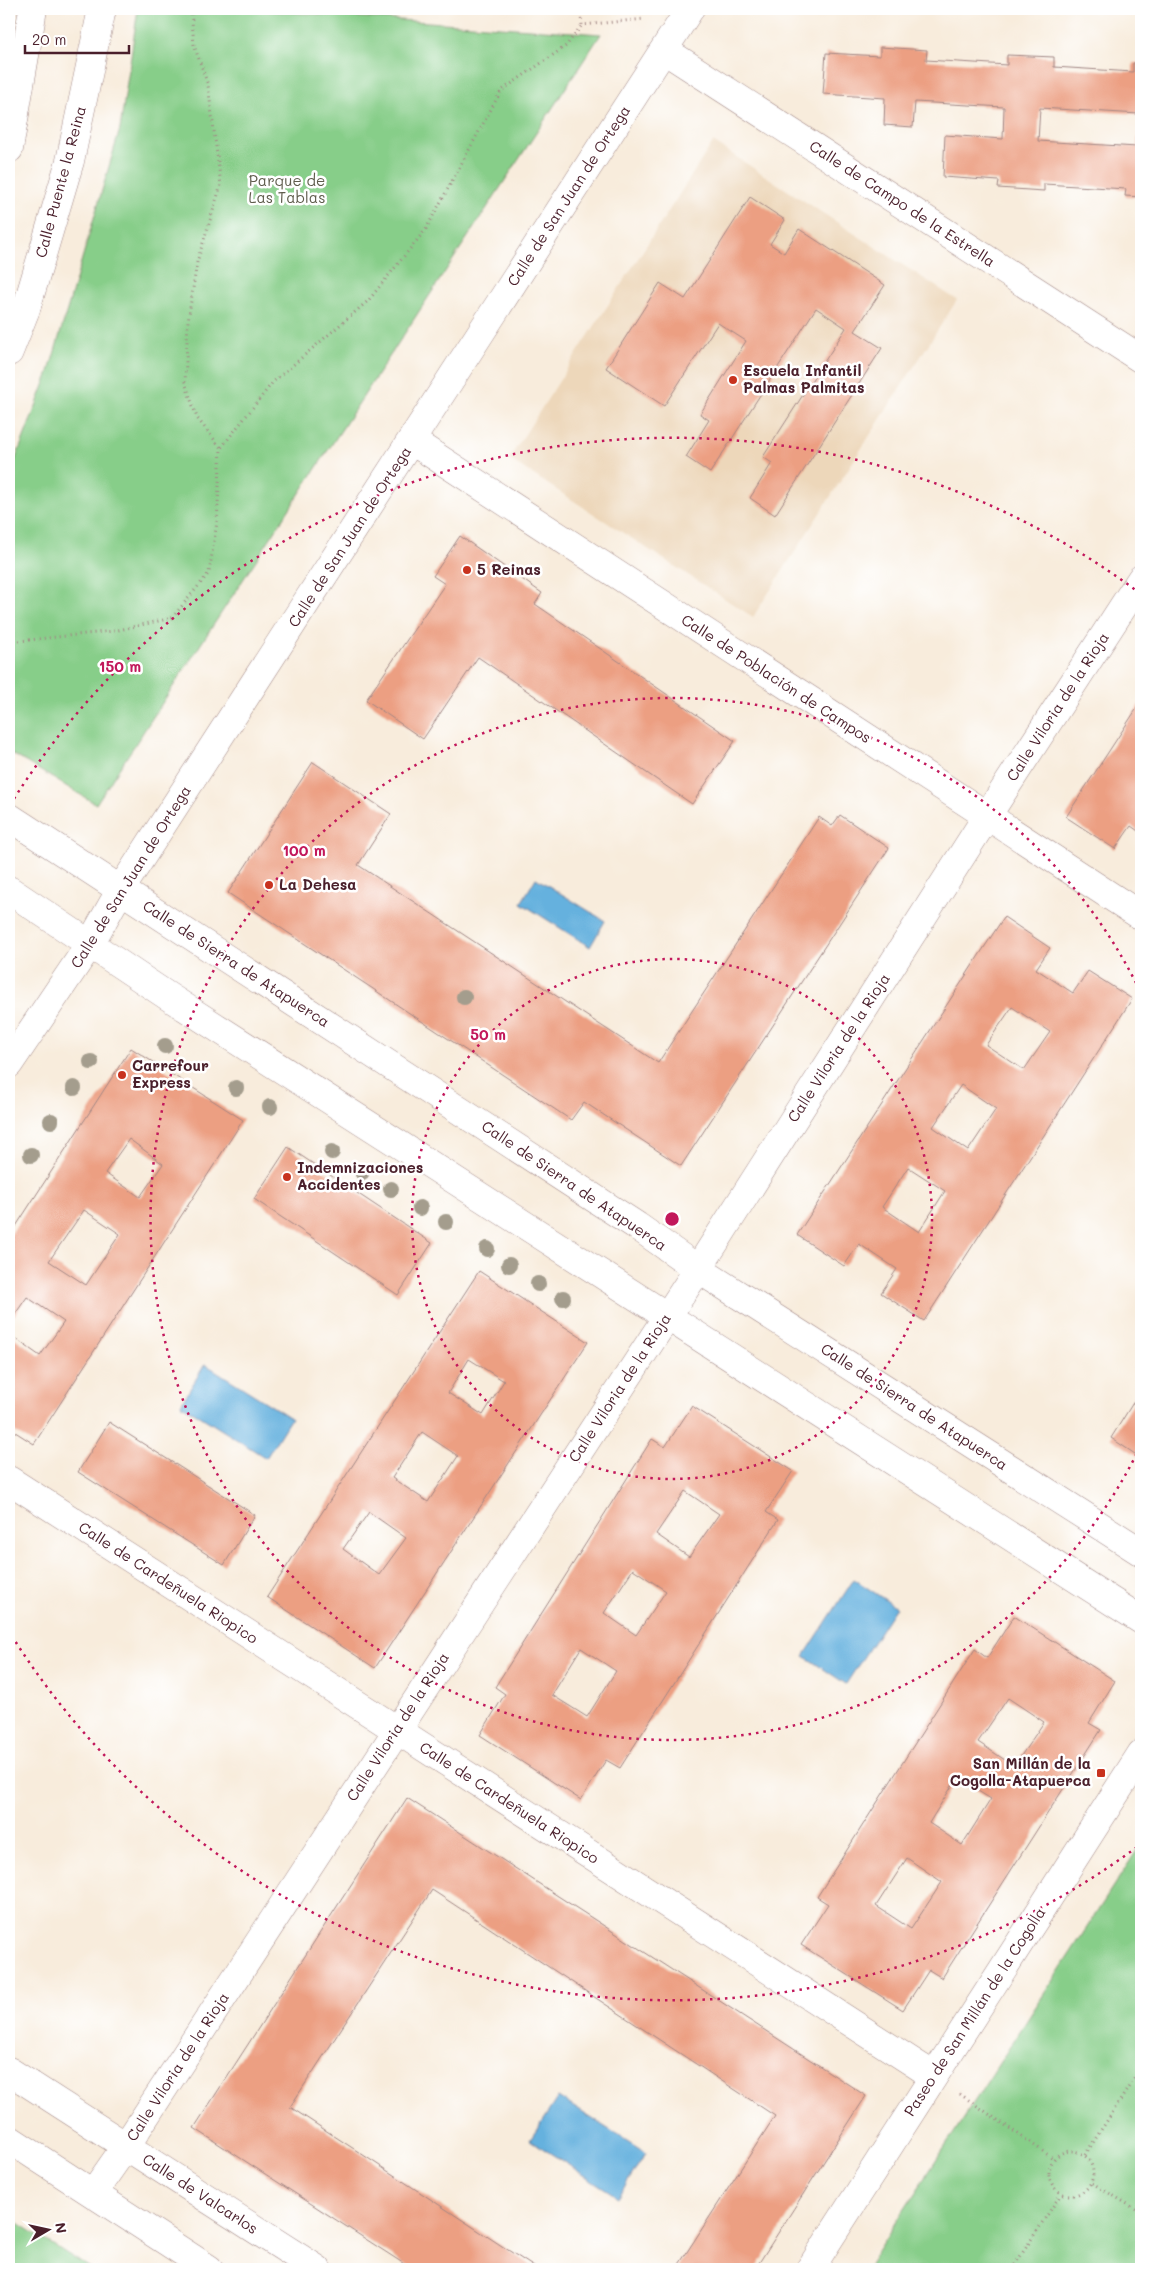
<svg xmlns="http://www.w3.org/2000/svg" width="1150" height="2278" font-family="Mali,sans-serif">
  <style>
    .built { fill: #edd7ba }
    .green { fill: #87ce89; stroke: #68765a }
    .water { fill: #65b1de; stroke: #586884 }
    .building { fill: #ec9f82; fill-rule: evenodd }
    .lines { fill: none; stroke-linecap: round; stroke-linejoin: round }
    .street-casing { stroke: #a18684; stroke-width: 29 }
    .path { stroke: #a18684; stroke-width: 3; stroke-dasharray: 1 4; stroke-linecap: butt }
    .street { stroke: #fff; stroke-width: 28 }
    .tree { fill: #a49d8d }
    .ring { fill: none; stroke: #c2185b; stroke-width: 2.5; stroke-dasharray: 2.5 5 }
    .poi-dot { fill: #c8321e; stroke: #fff; stroke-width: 2 }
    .labels { text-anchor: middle; stroke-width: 5; stroke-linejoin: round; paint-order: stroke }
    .park-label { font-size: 15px; fill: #5f5c4c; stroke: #fff }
    .street-label { font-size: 15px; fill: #4a1f2b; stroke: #fff }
    .poi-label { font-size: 15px; font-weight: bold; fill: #4a1f2b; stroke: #fff; text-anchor: start }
    .centre { fill: #c2185b; stroke: #fff; stroke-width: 2.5 }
    .ring-label { font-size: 15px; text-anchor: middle; font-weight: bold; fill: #c2185b; stroke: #fff; stroke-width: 5; stroke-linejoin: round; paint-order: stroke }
  </style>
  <rect width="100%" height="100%" fill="#fff"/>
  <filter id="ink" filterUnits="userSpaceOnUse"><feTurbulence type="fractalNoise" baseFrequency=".02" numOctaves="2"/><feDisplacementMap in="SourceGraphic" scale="10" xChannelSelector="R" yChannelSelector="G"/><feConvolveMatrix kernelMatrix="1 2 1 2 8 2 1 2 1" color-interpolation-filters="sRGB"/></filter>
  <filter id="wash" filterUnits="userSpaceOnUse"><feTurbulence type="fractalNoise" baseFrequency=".0096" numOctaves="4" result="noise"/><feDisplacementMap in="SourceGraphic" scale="20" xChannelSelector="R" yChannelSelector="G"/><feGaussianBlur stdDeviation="1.12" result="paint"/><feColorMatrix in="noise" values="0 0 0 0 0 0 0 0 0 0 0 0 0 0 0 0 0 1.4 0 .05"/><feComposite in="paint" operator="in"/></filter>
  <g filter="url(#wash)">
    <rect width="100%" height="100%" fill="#f8ecdc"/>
    <path class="built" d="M713,142L957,300L753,617L509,459Z"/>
    <path class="green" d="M138,9H241L601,34L96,804L9,752V476L48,375L120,129Z
      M1141,1844V2269H866Z
      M9,2217L91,2269H9Z"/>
    <path class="water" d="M536,878L605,921L590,947L521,903Z
      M205,1364L291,1418L266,1458L181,1404Z
      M854,1579L896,1607L846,1684L804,1656Z
      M558,2097L646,2153L618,2197L530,2140Z"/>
    <g id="blocks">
      <path class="building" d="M880,47L927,50L926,60L1007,65V55L1054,57V67L1133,72V63H1141V197L1125,196L1126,189L1044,184V191L998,188L999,181L943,177L945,135L1003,139L1004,107L915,102L913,127L884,125L885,98L823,94L826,53L880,56ZM1040,108L1139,114L1137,147L1038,141Z
        M750,197L785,220L770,244L784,253L799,229L885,285L855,331L882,348L775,515L750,498L772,463L763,457L846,328L816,308L710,473L686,457L709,420L700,414L746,341L718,323L664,406L606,368L660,283L685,299Z
        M460,536L542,593L535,604L735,741L692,804L478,657L423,739L366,700L445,584L433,576Z
        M1141,702V833L1131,826L1115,849L1066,817Z
        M313,762L391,814L358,865L658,1063L819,817L832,826L840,815L889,848L681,1166L584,1102L571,1120L228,893Z
        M1004,917L1050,948L1036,969L1073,993L1088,971L1132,999L924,1321L881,1293L897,1269L859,1244L844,1266L797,1235ZM1012,1007L1050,1032L1024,1070L986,1045ZM961,1085L996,1109L968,1151L933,1127ZM908,1167L945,1191L919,1232L882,1207Z
        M131,1048L243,1120L34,1444L9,1428V1334L40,1356L64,1322L27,1297L9,1323V1237ZM129,1139L163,1164L140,1197L105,1173ZM84,1210L120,1234L86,1285L49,1261Z
        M288,1147L432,1243L398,1295L254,1199Z
        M479,1271L588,1342L375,1668L267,1597ZM469,1359L504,1381L483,1415L448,1393ZM422,1432L458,1456L428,1502L392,1478ZM369,1512L406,1538L379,1575L343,1549Z
        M1141,1390V1458L1111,1438Z
        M692,1406L793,1471L766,1512L778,1520L620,1768L606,1760L581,1800L480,1735L505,1694L495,1687L652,1439L665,1447ZM685,1491L719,1514L689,1557L656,1534ZM633,1569L666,1591L636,1635L604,1613ZM581,1648L616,1671L587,1717L552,1695Z
        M109,1422L255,1515L224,1565L78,1472Z
        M1014,1616L1115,1681L1089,1723L1101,1730L942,1978L929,1970L903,2010L801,1945L828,1904L817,1897L975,1649L987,1658ZM1008,1698L1044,1722L1014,1766L978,1742ZM957,1778L991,1799L962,1845L929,1823ZM907,1858L942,1882L911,1929L876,1906Z
        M407,1798L866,2096L755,2269H676L775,2116L432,1890L290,2107L537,2269H412L194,2128Z"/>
    </g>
  </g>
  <g filter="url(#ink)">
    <use href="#blocks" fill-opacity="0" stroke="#a18684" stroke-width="1"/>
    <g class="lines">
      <defs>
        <path id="street" d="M664,50L1141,359
          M9,149L33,9
          M9,352L26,309L70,161L102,9
          M412,441L1141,916
          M9,817L637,1226L698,1269L1141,1552
          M9,890L166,995L1141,1620
          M9,1064L90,944L121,889L690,9
          M9,1480L934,2076
          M9,2071L317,2269
          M9,2139L209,2269
          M93,2193L126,2146L698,1269L987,816L1141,579
          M810,2269L1141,1754"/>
      </defs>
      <use href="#street" class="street-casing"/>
      <path class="path" d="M191,9L194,45L208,85L221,185L197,262L188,321L185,382L197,418L221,448
        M580,9L582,25L645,19
        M9,642L114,631L172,618L209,573L217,522L221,448L273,382L368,301L426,229L501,91L566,46L582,25
        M960,2094L1054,2159
        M1049 2173a22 22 0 1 1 44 0a22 22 0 1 1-44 0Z
        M1085,2155L1141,2068
        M1092,2183L1141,2212
        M1012,2269L1061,2194"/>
      <use href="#street" class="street"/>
    </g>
    <g class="tree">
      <circle cx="464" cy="997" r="8"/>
      <circle cx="165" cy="1046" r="8"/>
      <circle cx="91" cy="1062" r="8"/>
      <circle cx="74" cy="1088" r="8"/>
      <circle cx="236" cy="1088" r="8"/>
      <circle cx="270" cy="1107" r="8"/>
      <circle cx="51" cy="1121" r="8"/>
      <circle cx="332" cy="1152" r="8"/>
      <circle cx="31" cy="1155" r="8"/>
      <circle cx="362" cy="1172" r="8"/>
      <circle cx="391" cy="1189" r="8"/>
      <circle cx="420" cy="1208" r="8"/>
      <circle cx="446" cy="1222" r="8"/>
      <circle cx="487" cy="1249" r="8"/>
      <circle cx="509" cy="1265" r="8"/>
      <circle cx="538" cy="1284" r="8"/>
      <circle cx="563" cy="1298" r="8"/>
    </g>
  </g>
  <g class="ring">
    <circle cx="672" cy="1219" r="260"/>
    <path d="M1140 1447A521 521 0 1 1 1140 991"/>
    <path d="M1137 1847A781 781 0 0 1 10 1633M10 805A781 781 0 0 1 1137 591"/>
  </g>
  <g class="poi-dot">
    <circle cx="733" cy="380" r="5"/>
    <circle cx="467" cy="570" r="5"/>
    <circle cx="269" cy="885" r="5"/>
    <circle cx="122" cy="1075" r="5"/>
    <circle cx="287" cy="1177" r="5"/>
    <rect x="1096" y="1768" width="10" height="10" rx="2.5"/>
  </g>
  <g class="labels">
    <g class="park-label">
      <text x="287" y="186">Parque de<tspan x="287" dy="17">Las Tablas</tspan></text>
    </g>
    <g class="street-label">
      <text transform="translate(61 182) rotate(-75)" y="5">Calle Puente la Reina</text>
      <text transform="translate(569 196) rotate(-57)" y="5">Calle de San Juan de Ortega</text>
      <text transform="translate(902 204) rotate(33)" y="5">Calle de Campo de la Estrella</text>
      <text transform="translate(350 537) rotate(-57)" y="5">Calle de San Juan de Ortega</text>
      <text transform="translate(776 679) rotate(33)" y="5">Calle de Población de Campos</text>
      <text transform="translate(1058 707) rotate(-57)" y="5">Calle Viloria de la Rioja</text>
      <text transform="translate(131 877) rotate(-58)" y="5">Calle de San Juan de Ortega</text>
      <text transform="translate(236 964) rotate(33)" y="5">Calle de Sierra de Atapuerca</text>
      <text transform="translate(839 1048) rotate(-57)" y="5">Calle Viloria de la Rioja</text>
      <text transform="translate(574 1186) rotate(34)" y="5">Calle de Sierra de Atapuerca</text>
      <text transform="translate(620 1388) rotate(-57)" y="5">Calle Viloria de la Rioja</text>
      <text transform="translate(914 1407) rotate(33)" y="5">Calle de Sierra de Atapuerca</text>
      <text transform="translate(168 1583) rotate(33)" y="5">Calle de Cardeñuela Riopico</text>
      <text transform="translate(398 1727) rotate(-57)" y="5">Calle Viloria de la Rioja</text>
      <text transform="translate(509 1803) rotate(33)" y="5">Calle de Cardeñuela Riopico</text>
      <text transform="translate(975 2012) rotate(-57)" y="5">Paseo de San Millán de la Cogolla</text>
      <text transform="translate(178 2067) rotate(-57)" y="5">Calle Viloria de la Rioja</text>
      <text transform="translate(200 2194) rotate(33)" y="5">Calle de Valcarlos</text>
    </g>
    <g class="poi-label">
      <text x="743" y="376">Escuela Infantil<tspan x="743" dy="17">Palmas Palmitas</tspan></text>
      <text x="477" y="575">5 Reinas</text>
      <text x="279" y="890">La Dehesa</text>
      <text x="132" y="1071">Carrefour<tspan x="132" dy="17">Express</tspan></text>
      <text x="297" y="1173">Indemnizaciones<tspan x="297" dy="17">Accidentes</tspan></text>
      <text x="1091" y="1769" text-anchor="end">San Millán de la<tspan x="1091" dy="17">Cogolla-Atapuerca</tspan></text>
    </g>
  </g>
  <circle cx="672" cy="1219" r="8" class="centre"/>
  <g class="ring-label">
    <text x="120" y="672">150 m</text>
    <text x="304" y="856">100 m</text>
    <text x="488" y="1040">50 m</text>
  </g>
  <rect width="1150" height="2278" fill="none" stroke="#fff" stroke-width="30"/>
  <g transform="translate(48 2230) rotate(81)" stroke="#ffffff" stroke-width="4" paint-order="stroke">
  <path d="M0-4L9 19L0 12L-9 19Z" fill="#4a1f2b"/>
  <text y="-8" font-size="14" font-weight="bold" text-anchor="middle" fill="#4a1f2b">N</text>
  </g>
  <path d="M25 45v8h104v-8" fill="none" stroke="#4a1f2b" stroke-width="2.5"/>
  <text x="32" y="45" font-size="15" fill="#4a1f2b" stroke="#ffffff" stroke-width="4" paint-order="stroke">20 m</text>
</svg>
